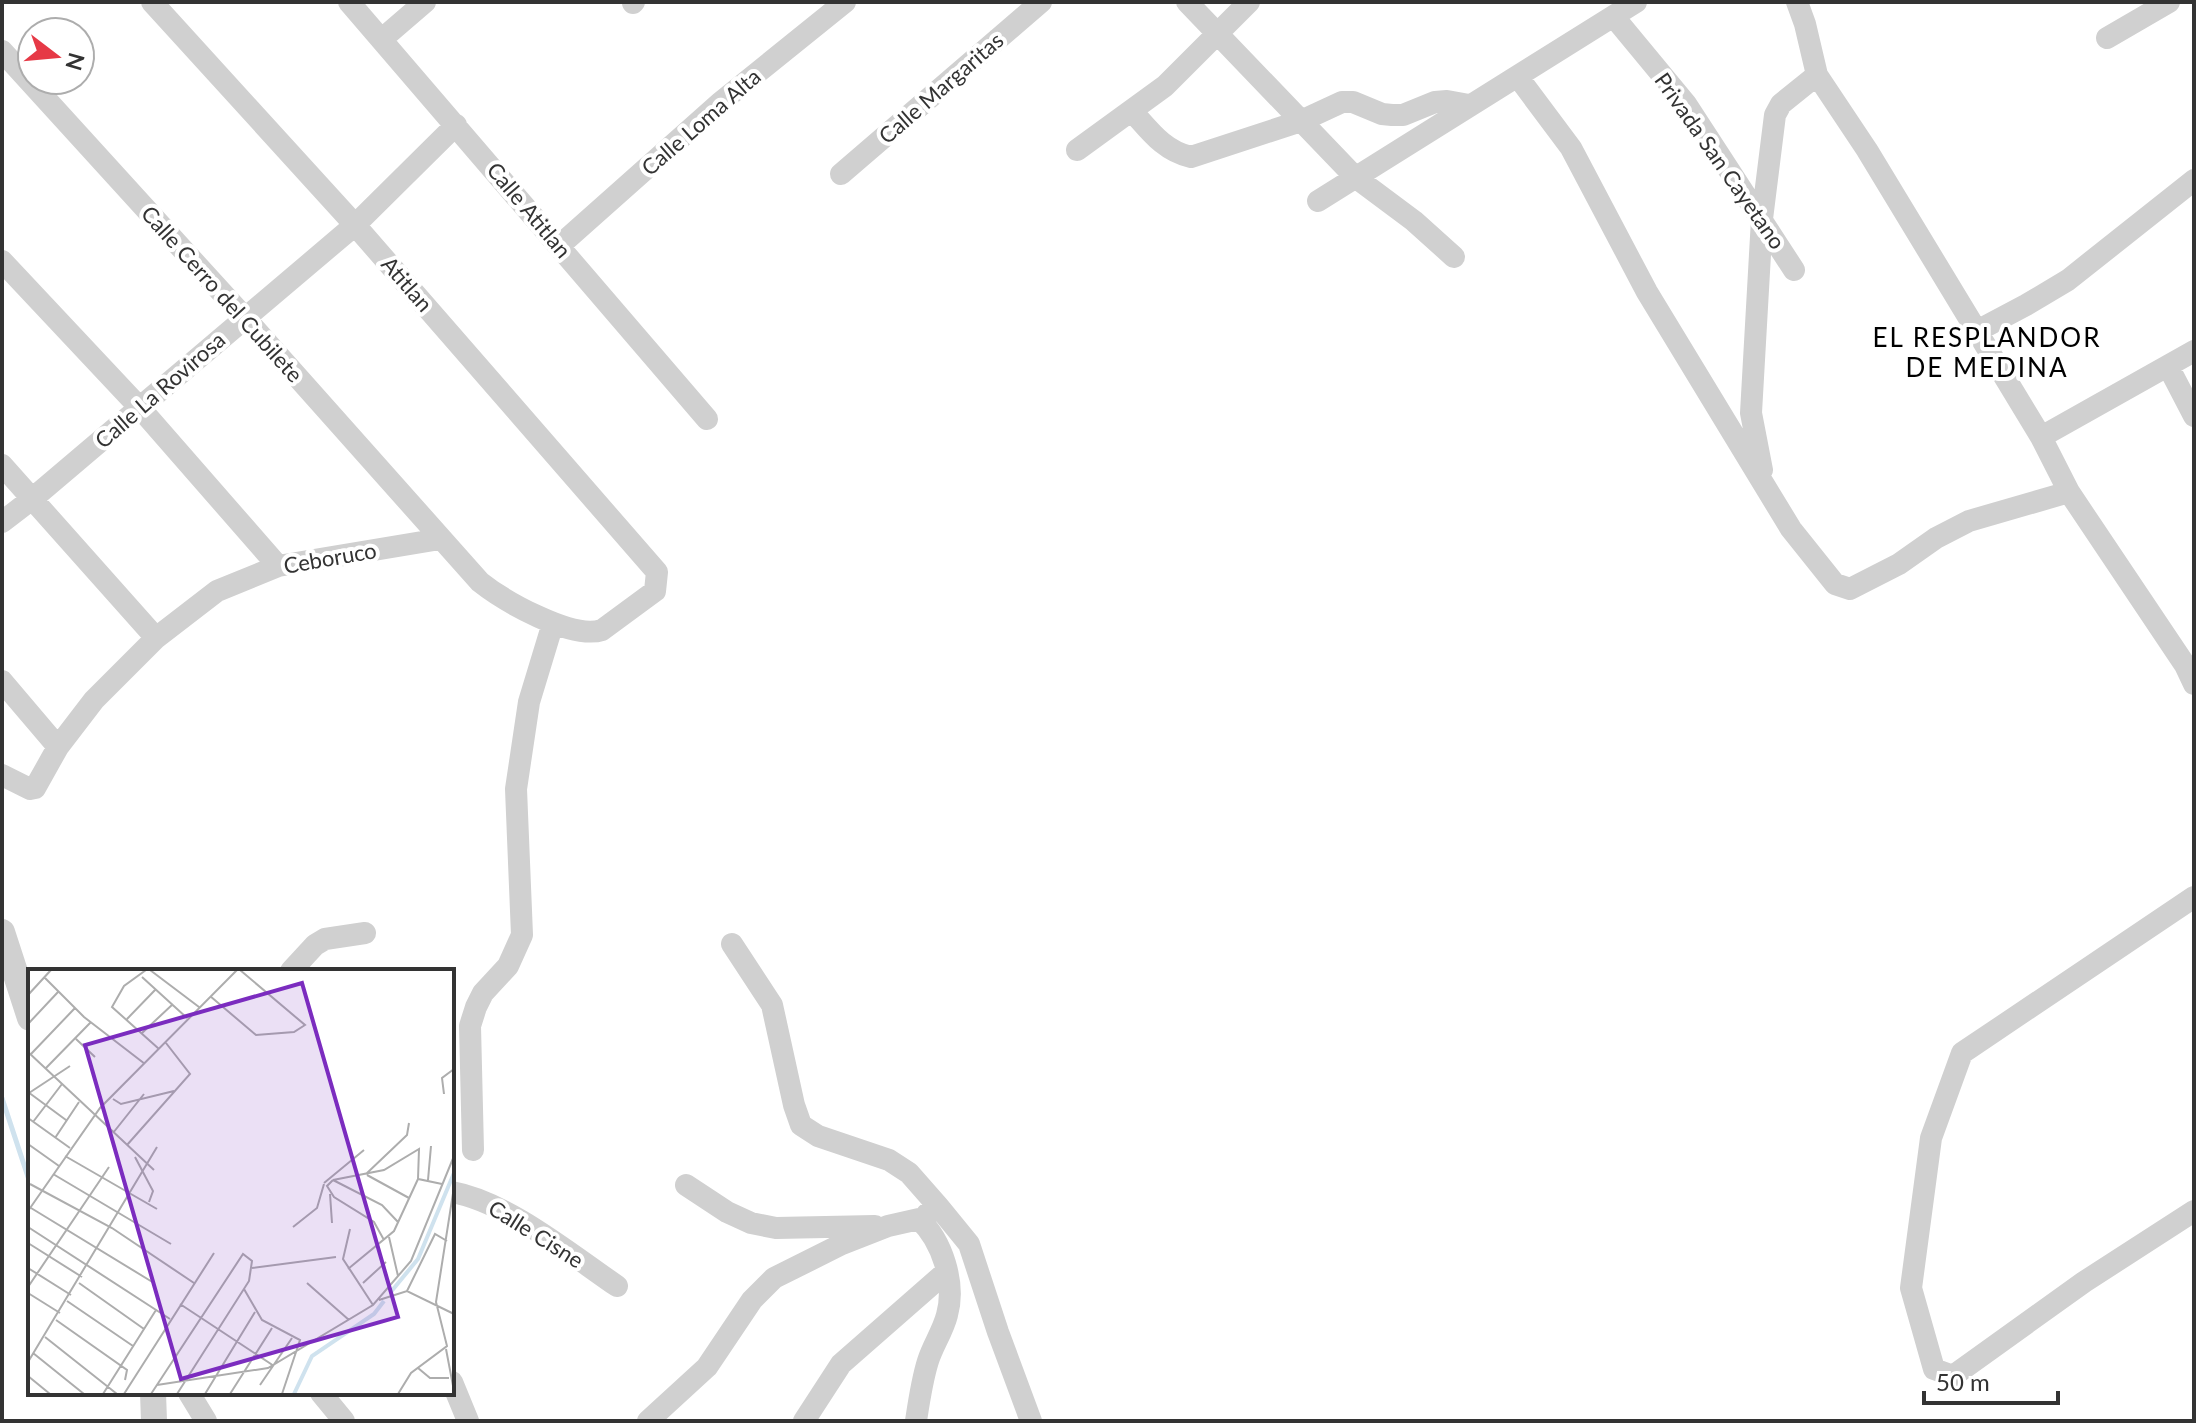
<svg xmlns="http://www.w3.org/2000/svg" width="2196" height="1423" font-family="Lato,sans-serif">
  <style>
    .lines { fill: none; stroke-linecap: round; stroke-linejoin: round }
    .stream { stroke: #cfe2ee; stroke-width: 5 }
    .minor { stroke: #d0d0d0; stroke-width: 22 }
    .tertiary { stroke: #d0d0d0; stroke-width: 26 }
    .labels { text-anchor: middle; stroke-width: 8; stroke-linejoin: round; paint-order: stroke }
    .street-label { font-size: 22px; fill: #333; stroke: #fff }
    .quarter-label { font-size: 26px; letter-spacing: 2px; fill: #000; stroke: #fff }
    .inset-river { fill: none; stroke: #cfe2ee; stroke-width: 4 }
    .inset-road { fill: none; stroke: #adadad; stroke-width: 2 }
    .view { fill: #7b2cbf; fill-opacity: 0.15; stroke: #7b2cbf; stroke-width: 4 }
    .inset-edge { fill: none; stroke: #333; stroke-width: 4 }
  </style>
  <rect width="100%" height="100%" fill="#fff"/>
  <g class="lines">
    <path class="stream" d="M2,1098L30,1183"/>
    <path class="minor" d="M349,2L707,419
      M1187,2L1355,177L1414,221L1454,257
      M1797,2L1805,24L1817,75L1867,150L2041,437L2069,492L2185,665L2194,684
      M633,3L634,2
      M1614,17L1686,104L1794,270
      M2107,38L2169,2
      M382,39L425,2
      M2,51L245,318L480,582C504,601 572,640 602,630L655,591L657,572L355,225L152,2
      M1518,77L1571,148L1647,292L1791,529L1835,584L1850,589L1899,564L1936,538L1969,521L2069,492
      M1132,111C1150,131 1164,151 1191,157L1301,121L1342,102H1353L1382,114L1392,115H1403L1435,102L1447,101L1469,105
      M1077,150L1165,86L1249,2
      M841,174L1041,2
      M1318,201L1636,2
      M559,246L721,102L845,2
      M2,261L140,408L278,566
      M1977,331L2026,305L2068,280L2194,180
      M2168,366L2194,416
      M2041,437L2194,351
      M2,465L156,638
      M1762,470L1751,413L1762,219L1775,115L1781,104L1817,75
      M2,522L32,499L355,225L456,125
      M2,681L58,747
      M2,775L30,789L35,788L58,747L94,700L156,638L217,591L278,566L440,539
      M2194,897L1962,1053L1931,1138L1911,1288L1934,1369L1953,1376L2084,1282L2194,1211
      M732,944L772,1005L794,1105L801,1125L818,1136L889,1160L909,1173L938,1206
      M291,971L315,945L325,939L365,933
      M473,1150L470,1026L476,1007L483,993L508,966L522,935L516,789L529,702L553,623
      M686,1185L727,1212L751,1223L776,1228L875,1226
      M452,1192C507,1202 570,1254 617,1286
      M927,1214L938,1206L969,1244L998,1332L1031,1421
      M452,1382L468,1421
      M189,1393L206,1421
      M321,1393L344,1421
      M648,1421L707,1367L752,1300L774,1278L842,1244L888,1226L919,1219C942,1241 956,1283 947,1315C943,1331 933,1345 928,1361C922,1380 919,1401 916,1421
      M804,1421L841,1364L946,1272"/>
    <path class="tertiary" d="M2,932L30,1018
      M153,1393L154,1421"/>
  </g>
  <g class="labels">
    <g class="street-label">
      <text transform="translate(941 88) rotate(-41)" y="8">Calle Margaritas</text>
      <text transform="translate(701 122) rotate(-41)" y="8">Calle Loma Alta</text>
      <text transform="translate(1720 161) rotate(55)" y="8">Privada San Cayetano</text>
      <text transform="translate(529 210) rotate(50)" y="8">Calle Atitlan</text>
      <text transform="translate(407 284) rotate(49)" y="8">Atitlan</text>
      <text transform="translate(222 294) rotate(48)" y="8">Calle Cerro del Cubilete</text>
      <text transform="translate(160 390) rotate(-41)" y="8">Calle La Rovirosa</text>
      <text transform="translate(330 558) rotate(-10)" y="8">Ceboruco</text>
      <text transform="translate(536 1234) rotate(32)" y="8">Calle Cisne</text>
    </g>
    <g class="quarter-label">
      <text x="1987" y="347">EL RESPLANDOR<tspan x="1987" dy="30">DE MEDINA</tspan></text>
    </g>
  </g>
  <g transform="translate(28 969)">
    <rect width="426" height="426" fill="#fff"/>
    <path class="inset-river" d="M362,324L390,290L426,204M266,425L284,387L346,345L356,332"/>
    <path class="inset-road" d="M118,1L96,17L84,38L131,80M122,1L171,38M16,8L56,48L117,95M114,8L159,49M0,26L23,1M182,27L228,66L266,63L277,56L212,1M99,50L128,20M0,55L30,23M114,64L145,35M48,70L67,88M0,83L126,201M3,85L47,39M17,100L63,53M0,123L38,151M1,124L42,97M416,125L414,109L426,100M85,130L93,135L146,122M0,149L42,179M5,153L34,115M85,164L116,125M27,169L51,133M0,175L31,197M99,176L162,105L138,74M37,187L129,240M107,188L125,222L121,233M25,205L143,275M338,205L379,166L381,154M339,206L381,229M305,211L356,201L391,180L390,210M305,211L299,217L306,228L346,253L356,271M305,211L354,236L370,253M400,211L403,177M296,214L336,181M2,215L84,259L166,314M302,225L304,254M3,239L126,314M0,242L72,139L209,1M0,258L142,350M265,258L289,239L296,215M322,260L315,290L345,336M361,268L370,307M0,274L54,308M0,299L43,326M224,299L308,288M320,300L366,262L390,210L414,215M51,314L116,360M279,314L321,351M335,314L358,293M0,318L81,198M216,320L234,351L272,371L254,425M379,322L407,265L419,272M0,324L32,344M351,331L379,322L426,345M39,332L105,377M152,335L246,397M28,351L99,401L97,411M17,368L89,425M418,380L426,422M5,384L56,425M0,393L129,178M390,399L402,409H421M0,407L22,425M129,416L240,399L345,336L383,292L426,187M232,416L264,369M75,425L128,341M96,425L186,284M123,425L215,285L224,292L221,312L149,425M177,425L227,343M202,425L244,359M370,425L383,404L419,377L408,333L426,218"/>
    <path class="view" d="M274,14L370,348L153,410L57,76Z"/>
    <rect width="426" height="426" class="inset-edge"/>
  </g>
  <rect width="2196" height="1423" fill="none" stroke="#333333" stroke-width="8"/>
  <g transform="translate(56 56) rotate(106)"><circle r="38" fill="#ffffff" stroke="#adadad" stroke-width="2"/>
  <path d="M0-6L14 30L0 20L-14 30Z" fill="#e63946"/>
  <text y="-12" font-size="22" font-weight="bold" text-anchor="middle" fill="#333333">N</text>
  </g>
  <path d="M1924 1391v12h134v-12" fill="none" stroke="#333333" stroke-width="4"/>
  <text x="1936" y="1391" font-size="24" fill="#333333" stroke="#ffffff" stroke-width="6" paint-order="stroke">50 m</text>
</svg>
